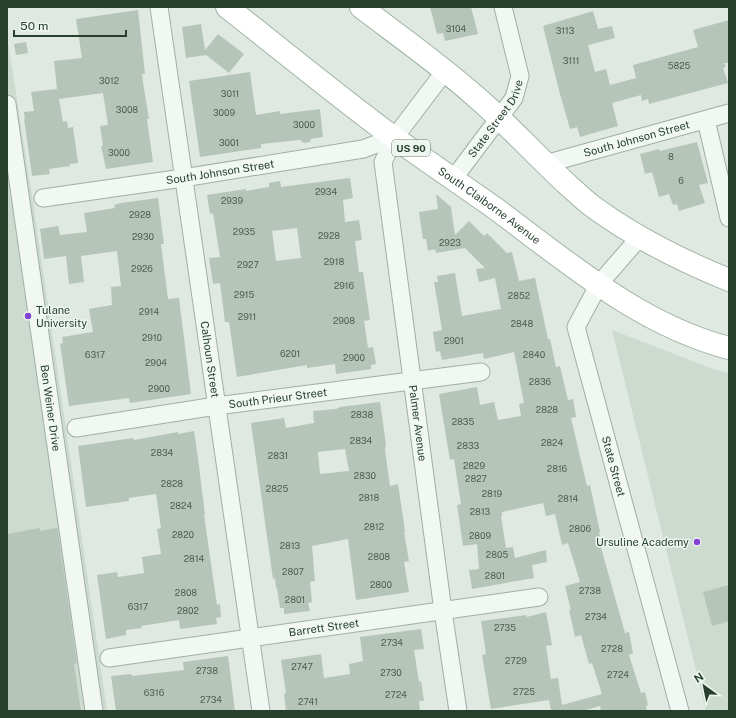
<svg xmlns="http://www.w3.org/2000/svg" width="736" height="718" font-family="'Public Sans',sans-serif">
  <style>
    .built { fill: #cddad0 }
    .building { fill: #b6c5ba; fill-rule: evenodd }
    .lines { fill: none; stroke-linecap: round; stroke-linejoin: round }
    .minor-casing { stroke: #a0afa4; stroke-width: 19 }
    .major-casing { stroke: #9eb4a3; stroke-width: 24 }
    .minor { stroke: #f1f7f3; stroke-width: 17 }
    .major { stroke: #fff; stroke-width: 22 }
    .poi-dot { fill: #8440d1; stroke: #eef6f0; stroke-width: 1.5 }
    .labels { text-anchor: middle; stroke-width: 3; stroke-linejoin: round; paint-order: stroke }
    .number-label { font-size: 9px; fill: #4b6151 }
    .shield { fill: #eef6f0; stroke: #637768; stroke-width: 1 }
    .shield-label { font-size: 10px; font-weight: bold; fill: #27402e }
    .street-label { font-size: 11px; fill: #27402e; stroke: #eef6f0 }
    .poi-label { font-size: 11px; fill: #27402e; stroke: #eef6f0; text-anchor: start }
  </style>
  <rect width="100%" height="100%" fill="#dfe8e1"/>
  <path class="built" d="M7,36L33,202L107,711H7Z
    M612,330L716,370L729,373V711H706Z"/>
  <path class="building" d="M430,7H471L478,34L445,41L443,33L437,34Z
    M138,10L145,74H142L143,83L149,119H147L153,162L106,169L101,146H103L100,126L108,125L103,93L59,99L63,122L67,121L68,128L73,127L78,163L70,164V166L49,169L50,174L32,176L24,119H25L24,112L34,111L31,92L57,89L54,61L82,58L76,19Z
    M593,11L598,29L612,26L615,38L588,45L595,72L606,69L610,85L636,78L633,65L698,47L693,30L729,20V63H724L726,67L723,68L728,83L649,104L648,99L642,101L641,95L612,103L618,126L580,137L577,127L570,129L560,94L543,26Z
    M201,24L205,50L218,34L244,54L229,73L206,55L186,58L182,27Z
    M26,42L28,53L16,55L14,44Z
    M250,72L256,115L280,111V114L320,109L323,137L311,139L310,142L304,143L300,140L261,144V148L200,157L189,81Z
    M697,142L708,183L699,185L705,203L679,211L677,204L673,205L669,194L659,197L652,172L645,174L640,154L659,149L660,151Z
    M350,178L353,198L343,200L345,222L359,220L362,240L355,241L359,272H363L370,320L364,321L368,348L373,347L376,364L371,365V369L336,374L335,364L307,368V365L237,377L229,322H225L220,283L213,284L209,258L220,257L213,213L210,214L207,195L246,189V191L269,187V183L280,181L281,187ZM297,228L301,258L276,261L272,231Z
    M436,194L451,207L455,235L469,221L484,236L487,233L507,253L512,252L519,281L535,278L548,339H550L556,367L560,366L568,400L573,399L576,417L571,418L587,486L590,485L600,532H599L600,536L598,537L625,633L629,632L633,653L629,655L641,693L645,692L648,705L646,706L647,711H601L600,706L583,711H551L549,700L491,709L482,655L486,654L481,621L526,615L527,617L546,612L552,645L546,646L551,679L558,678L562,705L602,694L592,663L589,664L581,635L575,637L569,610H571L565,586L580,582L568,543L562,545L555,514L546,516L543,503L502,512V516H501L506,548L513,547L515,558L546,550L547,562L532,565L534,578L472,589L469,570L479,569L477,544L463,546L457,505L461,504L454,459L450,460L439,394L477,387L480,405L494,402L498,420L521,416L519,404L524,403L514,352L484,359L483,353L442,360L440,351L436,352L433,332L442,330L434,282H438L437,276L455,273L462,316L501,309L495,278L479,282L476,269L485,268L465,248L436,253L435,249L428,251L426,239H423L419,212L438,209Z
    M158,198L164,244H161L168,299L179,298L191,394L130,403L129,398L69,406L60,344L63,343L62,337L93,332L89,309L112,305L111,287L121,286L117,251L81,256L84,282L69,284L66,256L44,259L40,229L58,226L60,235L87,232L84,213L115,208L114,205L121,203Z
    M380,402L386,444L385,450L390,486L398,484L403,517L405,532H404L409,561L404,562L409,592L356,600L348,539L312,546L315,581L310,582L312,602L308,603L310,611L284,614V608H280L277,588H276L275,578L273,579L251,423L284,418L286,428L314,423L313,411L336,409L340,407ZM345,449L349,471L320,474L318,452Z
    M194,431L198,458L205,515H204L217,605L220,604L221,617L216,618L217,624L180,629L179,620L141,626L142,628L126,630V635L106,639L97,575L117,572L118,577L144,573L142,557L161,554L157,529L161,528L156,494L129,498V501L86,507L78,446L133,438L134,440L178,432V434Z
    M40,528V531L57,528L58,531L77,663L74,664L81,711H7V534Z
    M729,585V621L712,626L703,592Z
    M421,629L424,649L414,650L419,682L421,681L424,701H419L420,711H286L284,694L286,693L281,660L321,654L324,678L350,674L349,664L363,661L360,637Z
    M228,656L235,711H116L111,676L131,674L132,676L184,670L183,662Z"/>
  <g class="lines">
    <defs>
      <g id="minor">
        <path id="s1" d="M159,7L261,711"/>
        <path id="s2" d="M445,71L395,137L383,162L443,611L458,711"/>
        <path id="s3" d="M7,104L94,711"/>
        <path d="M706,120L729,218"/>
        <path id="s4" d="M545,164L729,113"/>
        <path id="s5" d="M454,178L514,98L520,76L503,7"/>
        <path id="s6" d="M43,198L183,178L363,149L395,137"/>
        <path id="s7" d="M639,238L599,284L576,327L680,711"/>
        <path id="s8" d="M76,428L216,406L481,372"/>
        <path id="s9" d="M109,658L539,597"/>
      </g>
      <g id="major">
        <path id="s10" d="M227,7C278,47 329,89 381,128C419,156 458,182 496,209C569,263 640,325 729,348"/>
        <path d="M361,7C399,36 439,64 475,96C508,124 537,157 569,186C576,192 584,200 592,206C634,237 680,260 729,280"/>
      </g>
    </defs>
    <use href="#minor" class="minor-casing"/>
    <use href="#major" class="major-casing"/>
    <use href="#minor" class="minor"/>
    <use href="#major" class="major"/>
  </g>
  <g class="poi-dot">
    <circle cx="28" cy="316" r="4"/>
    <circle cx="697" cy="542" r="4"/>
  </g>
  <g class="labels">
    <g class="number-label">
      <text x="456" y="32">3104</text>
      <text x="565" y="34">3113</text>
      <text x="571" y="64">3111</text>
      <text x="679" y="69">5825</text>
      <text x="109" y="84">3012</text>
      <text x="230" y="97">3011</text>
      <text x="127" y="113">3008</text>
      <text x="224" y="116">3009</text>
      <text x="304" y="128">3000</text>
      <text x="229" y="146">3001</text>
      <text x="119" y="156">3000</text>
      <text x="671" y="160">8</text>
      <text x="681" y="184">6</text>
      <text x="326" y="195">2934</text>
      <text x="232" y="204">2939</text>
      <text x="140" y="218">2928</text>
      <text x="244" y="235">2935</text>
      <text x="329" y="239">2928</text>
      <text x="143" y="240">2930</text>
      <text x="450" y="246">2923</text>
      <text x="334" y="265">2918</text>
      <text x="248" y="268">2927</text>
      <text x="142" y="272">2926</text>
      <text x="344" y="289">2916</text>
      <text x="244" y="298">2915</text>
      <text x="519" y="299">2852</text>
      <text x="149" y="315">2914</text>
      <text x="247" y="320">2911</text>
      <text x="344" y="324">2908</text>
      <text x="522" y="327">2848</text>
      <text x="152" y="341">2910</text>
      <text x="454" y="344">2901</text>
      <text x="290" y="357">6201</text>
      <text x="95" y="358">6317</text>
      <text x="534" y="358">2840</text>
      <text x="354" y="361">2900</text>
      <text x="156" y="366">2904</text>
      <text x="540" y="385">2836</text>
      <text x="159" y="392">2900</text>
      <text x="547" y="413">2828</text>
      <text x="362" y="418">2838</text>
      <text x="463" y="425">2835</text>
      <text x="361" y="444">2834</text>
      <text x="552" y="446">2824</text>
      <text x="468" y="449">2833</text>
      <text x="162" y="456">2834</text>
      <text x="278" y="459">2831</text>
      <text x="474" y="469">2829</text>
      <text x="557" y="472">2816</text>
      <text x="365" y="479">2830</text>
      <text x="476" y="482">2827</text>
      <text x="172" y="487">2828</text>
      <text x="277" y="492">2825</text>
      <text x="492" y="497">2819</text>
      <text x="369" y="501">2818</text>
      <text x="568" y="502">2814</text>
      <text x="181" y="509">2824</text>
      <text x="480" y="515">2813</text>
      <text x="374" y="530">2812</text>
      <text x="580" y="532">2806</text>
      <text x="183" y="538">2820</text>
      <text x="480" y="539">2809</text>
      <text x="290" y="549">2813</text>
      <text x="497" y="558">2805</text>
      <text x="379" y="560">2808</text>
      <text x="194" y="562">2814</text>
      <text x="293" y="575">2807</text>
      <text x="495" y="579">2801</text>
      <text x="381" y="588">2800</text>
      <text x="590" y="594">2738</text>
      <text x="186" y="596">2808</text>
      <text x="295" y="603">2801</text>
      <text x="138" y="610">6317</text>
      <text x="188" y="614">2802</text>
      <text x="596" y="620">2734</text>
      <text x="505" y="631">2735</text>
      <text x="392" y="646">2734</text>
      <text x="612" y="652">2728</text>
      <text x="516" y="664">2729</text>
      <text x="302" y="670">2747</text>
      <text x="207" y="674">2738</text>
      <text x="391" y="676">2730</text>
      <text x="618" y="678">2724</text>
      <text x="524" y="695">2725</text>
      <text x="154" y="696">6316</text>
      <text x="396" y="698">2724</text>
      <text x="211" y="703">2734</text>
      <text x="308" y="705">2741</text>
    </g>
    <rect class="shield" x="392" y="140" width="38" height="16" rx="3"/>
    <g class="shield-label">
      <text x="411" y="152">US 90</text>
    </g>
    <g class="street-label">
      <text dy="4" stroke="none"><textPath href="#s5" startOffset="73">State Street Drive</textPath></text>
      <text dy="4" stroke="none"><textPath href="#s4" startOffset="95">South Johnson Street</textPath></text>
      <text dy="4" stroke="none"><textPath href="#s6" startOffset="179">South Johnson Street</textPath></text>
      <text dy="4" stroke="none"><textPath href="#s10" startOffset="329">South Claiborne Avenue</textPath></text>
      <text dy="4" stroke="none"><textPath href="#s1" startOffset="356">Calhoun Street</textPath></text>
      <text dy="4" stroke="none"><textPath href="#s8" startOffset="204">South Prieur Street</textPath></text>
      <text dy="4" stroke="none"><textPath href="#s3" startOffset="307">Ben Weiner Drive</textPath></text>
      <text dy="4" stroke="none"><textPath href="#s2" startOffset="374">Palmer Avenue</textPath></text>
      <text dy="4" stroke="none"><textPath href="#s7" startOffset="254">State Street</textPath></text>
      <text dy="4" stroke="none"><textPath href="#s9" startOffset="217">Barrett Street</textPath></text>
    </g>
    <g class="poi-label">
      <text x="36" y="314">Tulane<tspan x="36" dy="13">University</tspan></text>
      <text x="689" y="546" text-anchor="end">Ursuline Academy</text>
    </g>
  </g>
  <rect width="736" height="718" fill="none" stroke="#27402e" stroke-width="16"/>
  <g transform="translate(704 686) rotate(327)" stroke="#eef6f0" stroke-width="3" paint-order="stroke">
  <path d="M0-3L7 15L0 10L-7 15Z" fill="#27402e"/>
  <text y="-6" font-size="11" font-weight="bold" text-anchor="middle" fill="#27402e">N</text>
  </g>
  <path d="M14 30v6h112v-6" fill="none" stroke="#27402e" stroke-width="2"/>
  <text x="20" y="30" font-size="12" fill="#27402e" stroke="#eef6f0" stroke-width="3" paint-order="stroke">50 m</text>
</svg>
